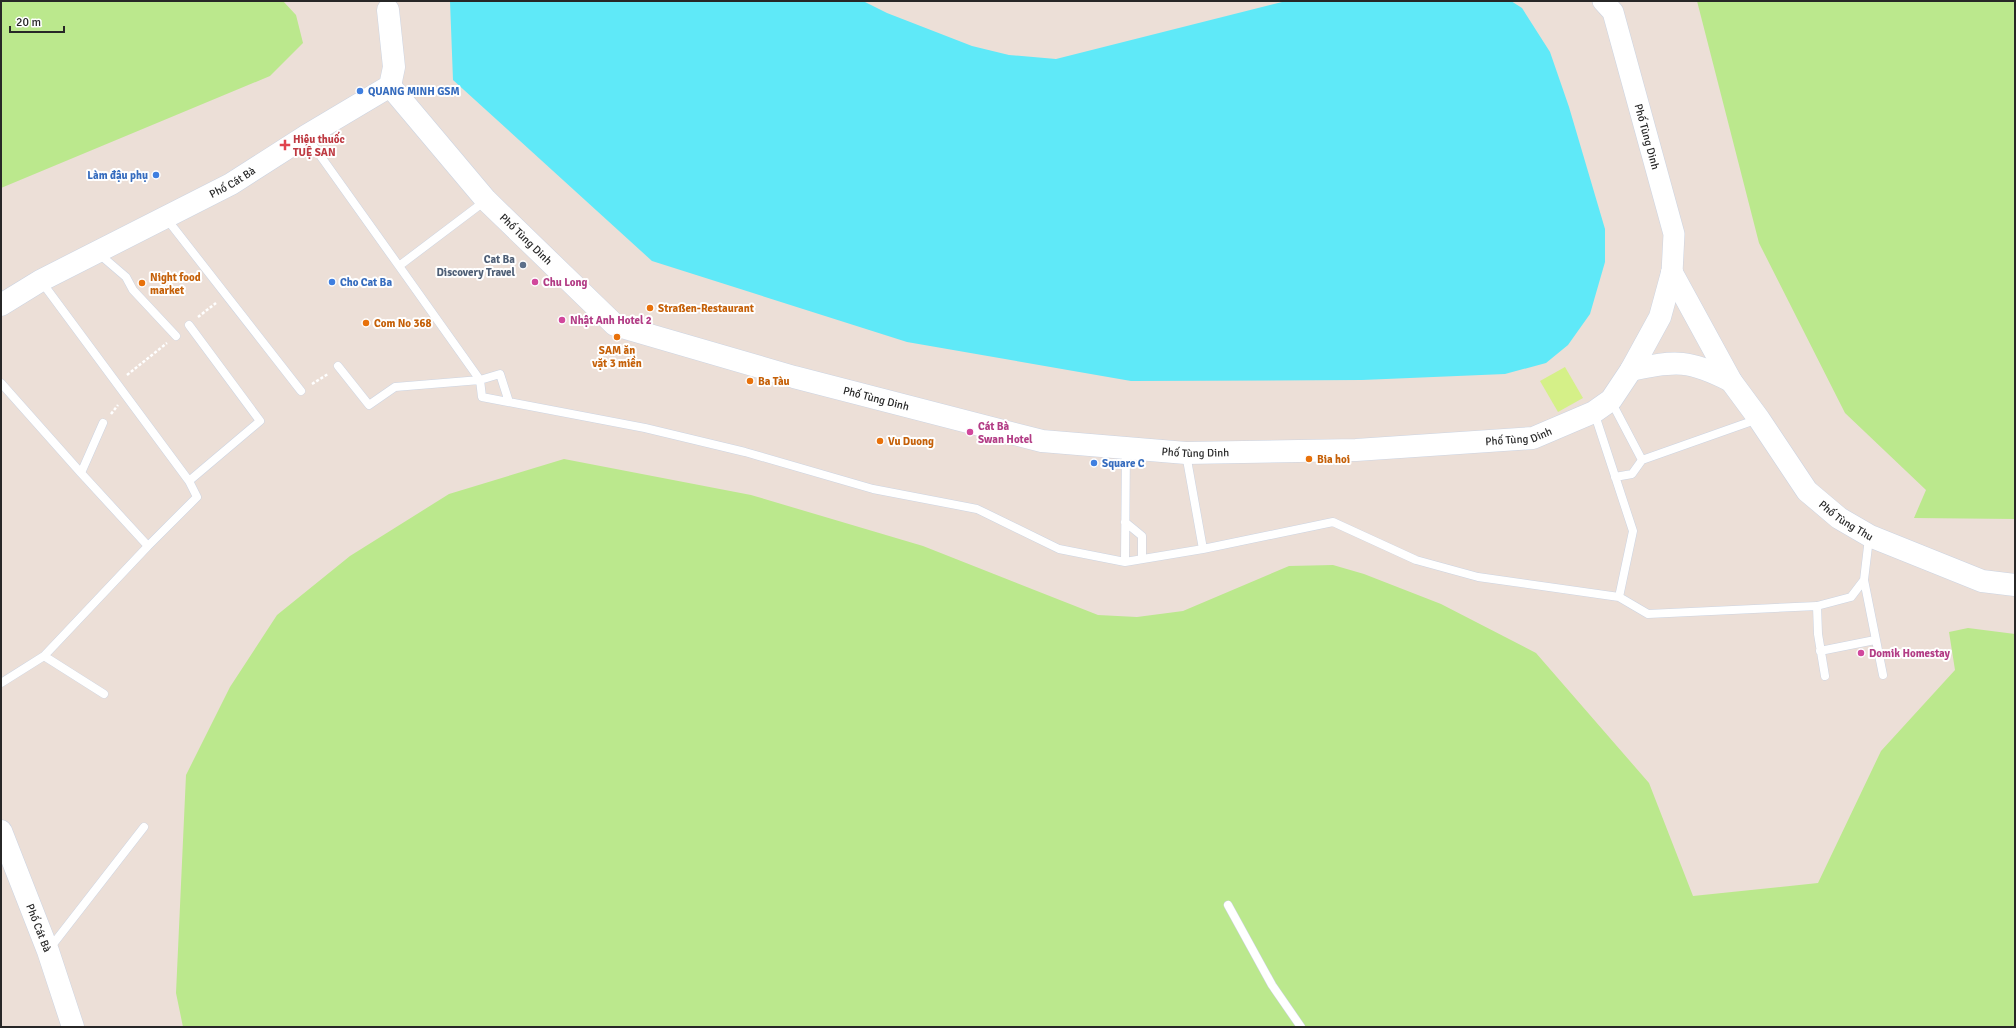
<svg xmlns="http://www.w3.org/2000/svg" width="2016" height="1028" font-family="Signika,sans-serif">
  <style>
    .green { fill: #bbe88d }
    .pitch { fill: #d5f088 }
    .water { fill: #5fe9f8 }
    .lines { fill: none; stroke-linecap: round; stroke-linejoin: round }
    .service-casing { stroke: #ccd4e2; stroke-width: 9 }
    .tertiary-casing { stroke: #ccd4e2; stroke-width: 22 }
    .secondary-casing { stroke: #ccd4e2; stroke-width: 23 }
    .path { stroke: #fff; stroke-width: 2.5; stroke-dasharray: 3 2; stroke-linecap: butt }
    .service { stroke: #fff; stroke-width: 8 }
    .tertiary { stroke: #fff; stroke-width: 21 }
    .secondary { stroke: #fff; stroke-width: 22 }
    .shop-dot { fill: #3f7fe0; stroke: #fff; stroke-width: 1.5 }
    .health-dot { fill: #e0444e; stroke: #fff; stroke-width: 1.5 }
    .service-dot { fill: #5c6f8a; stroke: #fff; stroke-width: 1.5 }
    .hotel-dot { fill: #d1479c; stroke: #fff; stroke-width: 1.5 }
    .food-dot { fill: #e8710a; stroke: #fff; stroke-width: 1.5 }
    .labels { text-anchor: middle; stroke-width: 4; stroke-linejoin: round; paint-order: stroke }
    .shop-label { font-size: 11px; font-weight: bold; fill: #366cbe; stroke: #fff; text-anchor: start }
    .street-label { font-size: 11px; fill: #272727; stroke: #fff }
    .health-label { font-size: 11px; font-weight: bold; fill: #be3a42; stroke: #fff; text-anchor: start }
    .service-label { font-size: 11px; font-weight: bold; fill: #4e5e75; stroke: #fff; text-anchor: end }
    .food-label { font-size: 11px; font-weight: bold; fill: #c56008; stroke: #fff; text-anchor: start }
    .hotel-label { font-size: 11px; font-weight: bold; fill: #b23c85; stroke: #fff; text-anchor: start }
  </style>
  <rect width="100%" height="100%" fill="#ecdfd7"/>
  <path class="green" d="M1,1H283L296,15L303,43L270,76L1,188Z
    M1697,1H2015V519L1914,518L1926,490L1845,413L1759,243Z
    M564,459L751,495L923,546L1098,615L1137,617L1183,611L1289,566L1333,565L1364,574L1441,604L1536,653L1649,783L1693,896L1818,883L1881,751L1955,670L1949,632L1968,628L2015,634V1027H183L176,993L186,775L230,687L277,615L350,556L449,494Z"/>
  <path class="pitch" d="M1565,367L1583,398L1558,412L1540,381Z"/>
  <path class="water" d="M450,1H863L887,13L972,46L1009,55L1056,59L1286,1H1511L1522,8L1550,52L1569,107L1605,229V262L1590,314L1568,345L1546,363L1505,374L1362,380L1131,381L907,342L652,261L453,80Z"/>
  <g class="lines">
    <defs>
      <path id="service" d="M307,137L399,266
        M485,201L399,266L480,380L500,374L509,402
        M166,218L301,391
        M98,253L126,277L133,290L176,336
        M41,281L189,481L197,497L148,546
        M338,366L369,405L395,387L480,380L482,397L645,428L745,452L873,489L977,509L1059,549L1125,562
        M1,383L81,473
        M1611,401L1642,460L1758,419
        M103,423L81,473L148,546L44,656L104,694
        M1126,449L1125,562L1203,549L1333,522L1416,560L1478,577L1619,597L1633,531L1594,412
        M1186,454L1203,549
        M1615,477L1632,474L1642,460
        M189,481L260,421L189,325
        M1125,522L1142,536V559
        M1864,580L1883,675
        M1619,597L1648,614L1817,606L1851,597L1864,580L1869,538
        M1817,606L1818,634L1825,676
        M1820,651L1875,640
        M1,683L44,656
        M1228,905L1272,985L1301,1027
        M50,948L144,827"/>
      <g id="tertiary">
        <path id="s1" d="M1603,1L1613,12L1674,234L1672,273"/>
      </g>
      <g id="secondary">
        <path id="s2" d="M390,86L486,200L615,325L794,377L1042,441L1186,453L1356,450L1533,438L1594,412L1611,400L1631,370L1660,317L1672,273"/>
        <path id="s3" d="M1672,273L1731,381L1759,419L1807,491L1839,518L1870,536L1982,581L2015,585"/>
        <path id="s4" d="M1,305L40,281L231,184L306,136L390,86L394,67L388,10"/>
        <path d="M1631,370C1676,360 1690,360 1731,381"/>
        <path id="s5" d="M1,831L48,951L73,1027"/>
      </g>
    </defs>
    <use href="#service" class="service-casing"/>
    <use href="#tertiary" class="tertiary-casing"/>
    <use href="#secondary" class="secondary-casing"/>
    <path class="path" d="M198,317L216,303
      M127,375L167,343
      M312,384L328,374
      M111,414L118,405"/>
    <use href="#service" class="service"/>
    <use href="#tertiary" class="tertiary"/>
    <use href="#secondary" class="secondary"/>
  </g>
  <g class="shop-dot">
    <circle cx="360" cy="91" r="4"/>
    <circle cx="156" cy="175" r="4"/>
    <circle cx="332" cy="282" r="4"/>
    <circle cx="1094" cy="463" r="4"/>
  </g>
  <path class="health-dot" d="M283 139h4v4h4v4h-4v4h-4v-4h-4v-4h4z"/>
  <circle class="service-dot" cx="523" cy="265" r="4"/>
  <g class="hotel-dot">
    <circle cx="535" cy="282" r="4"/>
    <circle cx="562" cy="320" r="4"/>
    <circle cx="970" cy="432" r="4"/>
    <circle cx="1861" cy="653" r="4"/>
  </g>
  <g class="food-dot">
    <circle cx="142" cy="283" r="4"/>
    <circle cx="650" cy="308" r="4"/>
    <circle cx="366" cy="323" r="4"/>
    <circle cx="617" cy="337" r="4"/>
    <circle cx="750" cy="381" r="4"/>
    <circle cx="880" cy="441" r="4"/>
    <circle cx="1309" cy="459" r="4"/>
  </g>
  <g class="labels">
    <g class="shop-label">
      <text x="368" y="95">QUANG MINH GSM</text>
      <text x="148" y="179" text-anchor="end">Làm đậu phụ</text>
      <text x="340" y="286">Cho Cat Ba</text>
      <text x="1102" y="467">Square C</text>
    </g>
    <g class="street-label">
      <text dy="4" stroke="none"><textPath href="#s1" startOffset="144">Phố Tùng Dinh</textPath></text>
      <text dy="4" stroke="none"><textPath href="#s4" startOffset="262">Phố Cát Bà</textPath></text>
      <text dy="4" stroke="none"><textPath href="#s2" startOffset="205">Phố Tùng Dinh</textPath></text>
      <text dy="4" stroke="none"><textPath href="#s2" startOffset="600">Phố Tùng Dinh</textPath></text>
      <text dy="4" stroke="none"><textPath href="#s2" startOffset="1249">Phố Tùng Dinh</textPath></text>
      <text dy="4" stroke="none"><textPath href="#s2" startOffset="925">Phố Tùng Dinh</textPath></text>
      <text dy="4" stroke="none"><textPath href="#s3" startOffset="306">Phố Tùng Thu</textPath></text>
      <text dy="4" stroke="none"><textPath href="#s5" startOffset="104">Phố Cát Bà</textPath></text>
    </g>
    <g class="health-label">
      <text x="293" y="143">Hiệu thuốc<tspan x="293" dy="13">TUỆ SAN</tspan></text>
    </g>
    <g class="service-label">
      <text x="515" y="263">Cat Ba<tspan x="515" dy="13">Discovery Travel</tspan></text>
    </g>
    <g class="food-label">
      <text x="150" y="281">Night food<tspan x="150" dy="13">market</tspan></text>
      <text x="658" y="312">Straßen-Restaurant</text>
      <text x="374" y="327">Com No 368</text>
      <text x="617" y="354" text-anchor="middle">SAM ăn<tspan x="617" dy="13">vặt 3 miền</tspan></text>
      <text x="758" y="385">Ba Tàu</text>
      <text x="888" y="445">Vu Duong</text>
      <text x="1317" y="463">Bia hoi</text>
    </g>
    <g class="hotel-label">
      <text x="543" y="286">Chu Long</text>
      <text x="570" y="324">Nhật Anh Hotel 2</text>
      <text x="978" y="430">Cát Bà<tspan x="978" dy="13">Swan Hotel</tspan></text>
      <text x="1869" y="657">Domik Homestay</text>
    </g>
  </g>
  <rect width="2016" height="1028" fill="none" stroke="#272727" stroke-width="4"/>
  <path d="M10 26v6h54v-6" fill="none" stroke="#272727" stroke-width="2"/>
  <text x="16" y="26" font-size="12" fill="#272727" stroke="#ffffff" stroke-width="3" paint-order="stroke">20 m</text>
</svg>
